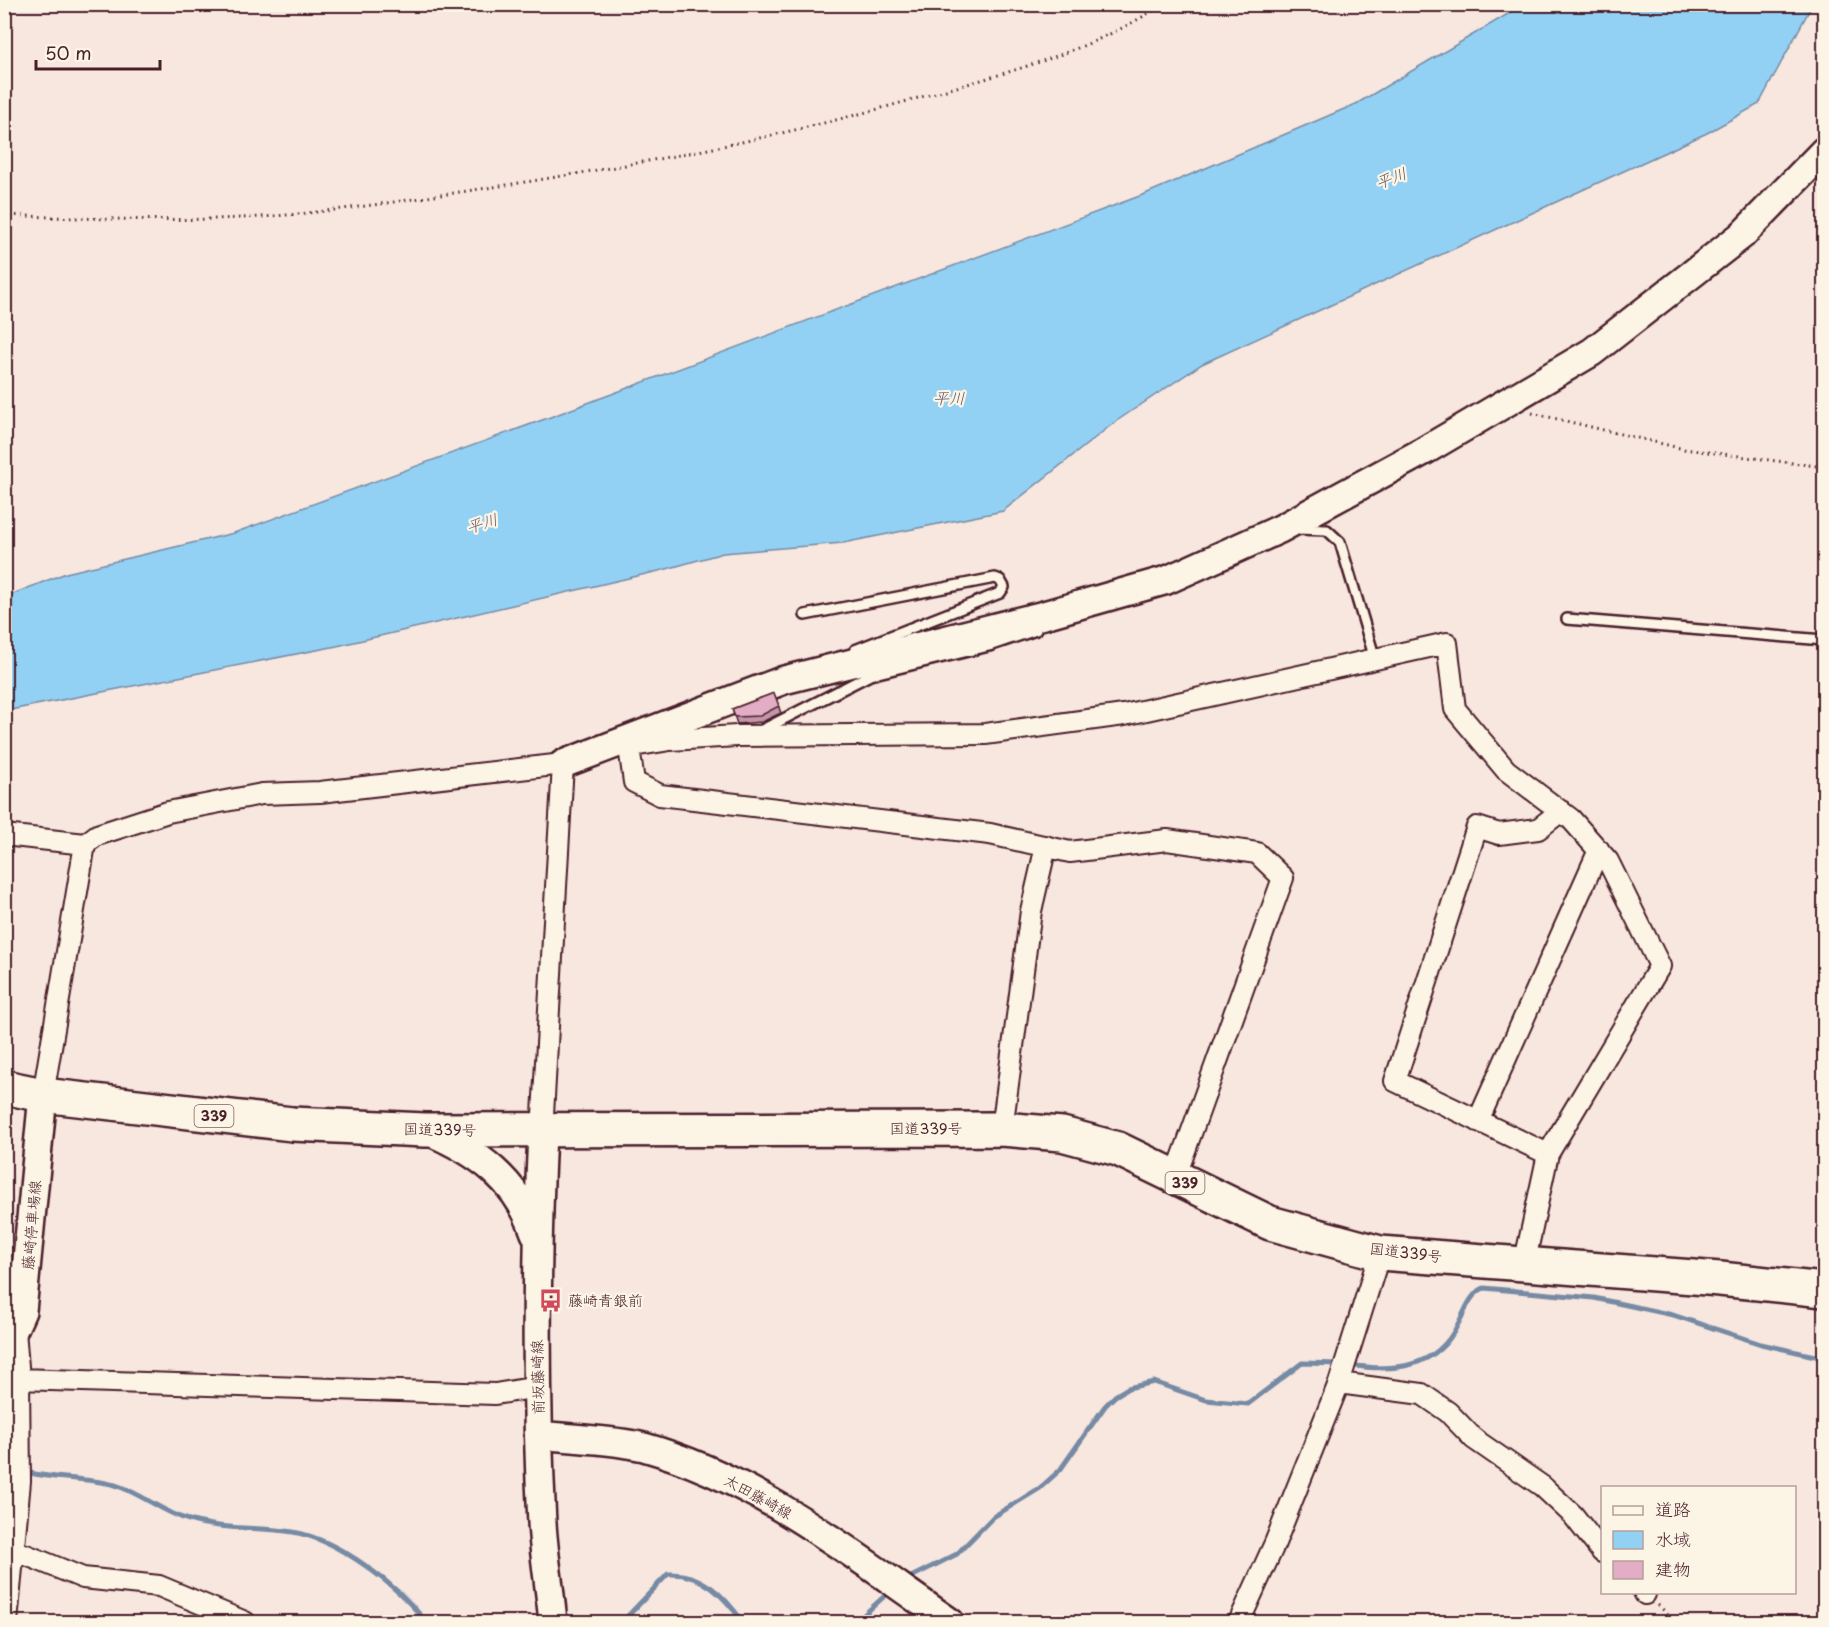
<svg xmlns="http://www.w3.org/2000/svg" width="1829" height="1627" font-family="'Playpen Sans','Klee One',sans-serif">
  <style>
    .water { fill: #93d1f4; stroke: #768aa4; stroke-width: 1.5 }
    .lines { fill: none; stroke-linecap: round; stroke-linejoin: round }
    .stream { stroke: #768aa4; stroke-width: 5 }
    .lane-casing { stroke: #4a1f2b; stroke-width: 14 }
    .street-casing { stroke: #4a1f2b; stroke-width: 24 }
    .secondary-casing { stroke: #4a1f2b; stroke-width: 32 }
    .highway-casing { stroke: #4a1f2b; stroke-width: 38 }
    .path { stroke: #4a1f2b; stroke-width: 3; stroke-dasharray: 1.5 4.5; stroke-linecap: butt }
    .lane { stroke: #fcf5e5; stroke-width: 9 }
    .street { stroke: #fcf5e5; stroke-width: 20 }
    .secondary { stroke: #fcf5e5; stroke-width: 27 }
    .highway { stroke: #fcf5e5; stroke-width: 33 }
    .wall { fill: #c395a9; stroke: #4a1f2b; stroke-width: 1.5 }
    .building { fill: #e3adc5; stroke: #4a1f2b; stroke-width: 1.5 }
    .labels { text-anchor: middle; stroke-width: 4.5; stroke-linejoin: round; paint-order: stroke }
    .shield { fill: #fcf5e5; stroke: #7f5f63; stroke-width: 1.5 }
    .shield-label { font-size: 14px; font-weight: bold; fill: #4a1f2b }
    .street-label { font-size: 15px; fill: #4a1f2b; stroke: #fcf5e5 }
    .poi-label { font-size: 15px; fill: #4a1f2b; stroke: #fcf5e5; text-anchor: start }
    .water-label { font-size: 16px; font-style: italic; fill: #605467; stroke: #fcf5e5 }
  </style>
  <rect width="100%" height="100%" fill="#f7e7df"/>
  <filter id="ink" filterUnits="userSpaceOnUse"><feTurbulence type="fractalNoise" baseFrequency=".0167" numOctaves="2"/><feDisplacementMap in="SourceGraphic" scale="12" xChannelSelector="R" yChannelSelector="G"/><feConvolveMatrix kernelMatrix="1 2 1 2 8 2 1 2 1" color-interpolation-filters="sRGB"/></filter>
  <g filter="url(#ink)">
    <path class="water" d="M1523,5H1812L1759,104L1707,133L1202,364L1115,422L1003,511L843,543L723,553L663,570L337,646L5,711V597L66,573L234,533L545,419L1145,194L1356,104Z"/>
    <g class="lines">
      <path class="stream" d="M1350,1365C1393,1372 1437,1369 1458,1324C1466,1310 1469,1295 1484,1288L1594,1298L1673,1315L1761,1344L1824,1358
        M4,1463C37,1482 80,1475 115,1485C141,1493 163,1513 189,1520C222,1530 260,1527 293,1532C340,1540 398,1586 426,1622
        M905,1580L957,1554L993,1517L1040,1488L1060,1470L1105,1406L1115,1396L1128,1388L1154,1382L1206,1400L1248,1404L1302,1363L1341,1364
        M622,1622L668,1574C702,1572 724,1596 743,1622
        M856,1622L890,1591"/>
      <defs>
        <path id="lane" d="M1296,529L1327,530L1340,542L1375,659
          M805,615L995,578L1000,580L1004,587L1000,593L855,650
          M1567,619L1824,640
          M760,731L870,675L989,646L1036,630"/>
        <path id="street" d="M633,746L670,740L737,736L985,734L1124,715L1447,643L1455,709L1506,770L1571,819L1608,861L1660,966L1548,1154L1524,1265
          M629,747L634,782L660,795L990,834L1070,852L1167,840L1257,853L1283,878L1175,1178
          M4,835L85,844L97,835L168,812L262,794L320,792L563,764L542,1132
          M43,1095L85,844
          M1478,1121L1599,850
          M1002,1129L1031,911L1046,846
          M1548,1154L1395,1081L1477,827L1499,834L1538,829L1561,811
          M19,1379L495,1394L538,1387
          M1339,1383L1422,1394L1448,1412L1474,1439L1542,1486L1573,1515L1602,1552
          M14,1550L83,1578L159,1586L245,1622
          M1644,1592L1645,1594
          M7,1622L20,1481L19,1379L15,1330
          M1239,1622L1275,1543L1339,1383L1380,1253"/>
        <path id="secondary" d="M563,764L784,680L1044,615L1167,580L1280,529L1424,451L1592,352L1742,235L1824,151
          M428,1131C478,1152 517,1180 535,1233
          M542,1132C536,1262 535,1393 542,1523C544,1556 550,1589 553,1622
          M4,1351L22,1311L43,1095
          M540,1435C573,1439 611,1439 644,1447C758,1479 854,1556 950,1622"/>
        <path id="highway" d="M4,1087L43,1095L292,1124L425,1130L1002,1129L1062,1134L1118,1149L1270,1223L1380,1253L1720,1279L1824,1290"/>
      </defs>
      <use href="#lane" class="lane-casing"/>
      <use href="#street" class="street-casing"/>
      <use href="#secondary" class="secondary-casing"/>
      <use href="#highway" class="highway-casing"/>
      <path class="path" d="M4,215C90,219 176,222 261,217C335,212 407,200 480,189C628,167 774,139 918,98C1001,74 1090,53 1163,4
        M1532,413L1684,449L1824,467
        M1658,1605L1676,1622"/>
      <use href="#lane" class="lane"/>
      <use href="#street" class="street"/>
      <use href="#secondary" class="secondary"/>
      <use href="#highway" class="highway"/>
    </g>
    <path class="wall" d="M774,693L781,713L762,722L737,724L732,709Z"/>
    <path class="building" d="M774,693L779,706L760,716L735,717L732,709Z"/>
  </g>
  <defs>
    <symbol id="bus-bare" viewBox="-9 -9 18 18"><path d="M-5-6H5V4H4V6H2V4H-2V6H-4V4H-5ZM-3.5-4V0h7V-4ZM-3.5 1.2v1.5H-2V1.2ZM2 1.2v1.5H3.5V1.2Z" fill="#d1495b" stroke="#fcf5e5" stroke-width="2.5" paint-order="stroke"/></symbol>
  </defs>
  <g fill-rule="evenodd">
    <use href="#bus-bare" x="534" y="1284" width="33" height="33"/>
  </g>
  <g class="labels">
    <g class="shield">
      <rect x="194.5" y="1105" width="39" height="22" rx="4.5"/>
      <rect x="1165.5" y="1172" width="39" height="22" rx="4.5"/>
    </g>
    <g class="shield-label">
      <text x="214" y="1121">339</text>
      <text x="1185" y="1188">339</text>
    </g>
    <g class="street-label">
      <text x="926" y="1134">国道339号</text>
      <text transform="translate(440 1130) rotate(1)" y="5">国道339号</text>
      <text transform="translate(32 1225) rotate(-85)" y="5">藤崎停車場線</text>
      <text transform="translate(1406 1253) rotate(7)" y="5">国道339号</text>
      <text transform="translate(538 1377) rotate(-91)" y="5">前坂藤崎線</text>
      <text transform="translate(758 1497) rotate(29)" y="5">太田藤崎線</text>
    </g>
    <g class="poi-label">
      <text x="568" y="1306">藤崎青銀前</text>
    </g>
    <g class="water-label">
      <text transform="translate(1391 178) rotate(-21)" y="6">平川</text>
      <text x="949" y="404">平川</text>
      <text transform="translate(482 523) rotate(-17)" y="6">平川</text>
    </g>
  </g>
  <rect width="1829" height="1627" fill="none" stroke="#fcf5e5" stroke-width="24"/>
  <rect x="12" y="12" width="1805" height="1603" fill="none" stroke="#4a1f2b" stroke-width="2" filter="url(#ink)"/>
  <rect x="1601" y="1486" width="195" height="108" fill="#fcf5e5" stroke="#b59f9b" stroke-width="1.5"/>
  <rect x="1613" y="1506" width="30" height="9" fill="#fcf5e5" stroke="#b59f9b" stroke-width="1.5"/>
  <text x="1655" y="1516" font-size="18" fill="#4a1f2b">道路</text>
  <rect x="1613" y="1531" width="30" height="18" fill="#93d1f4" stroke="#b59f9b" stroke-width="1.5"/>
  <text x="1655" y="1546" font-size="18" fill="#4a1f2b">水域</text>
  <rect x="1613" y="1561" width="30" height="18" fill="#e3adc5" stroke="#b59f9b" stroke-width="1.5"/>
  <text x="1655" y="1576" font-size="18" fill="#4a1f2b">建物</text>
  <path d="M36 60v9h124v-9" fill="none" stroke="#4a1f2b" stroke-width="3"/>
  <text x="45" y="60" font-size="18" fill="#4a1f2b" stroke="#fcf5e5" stroke-width="4.5" paint-order="stroke">50 m</text>
</svg>
